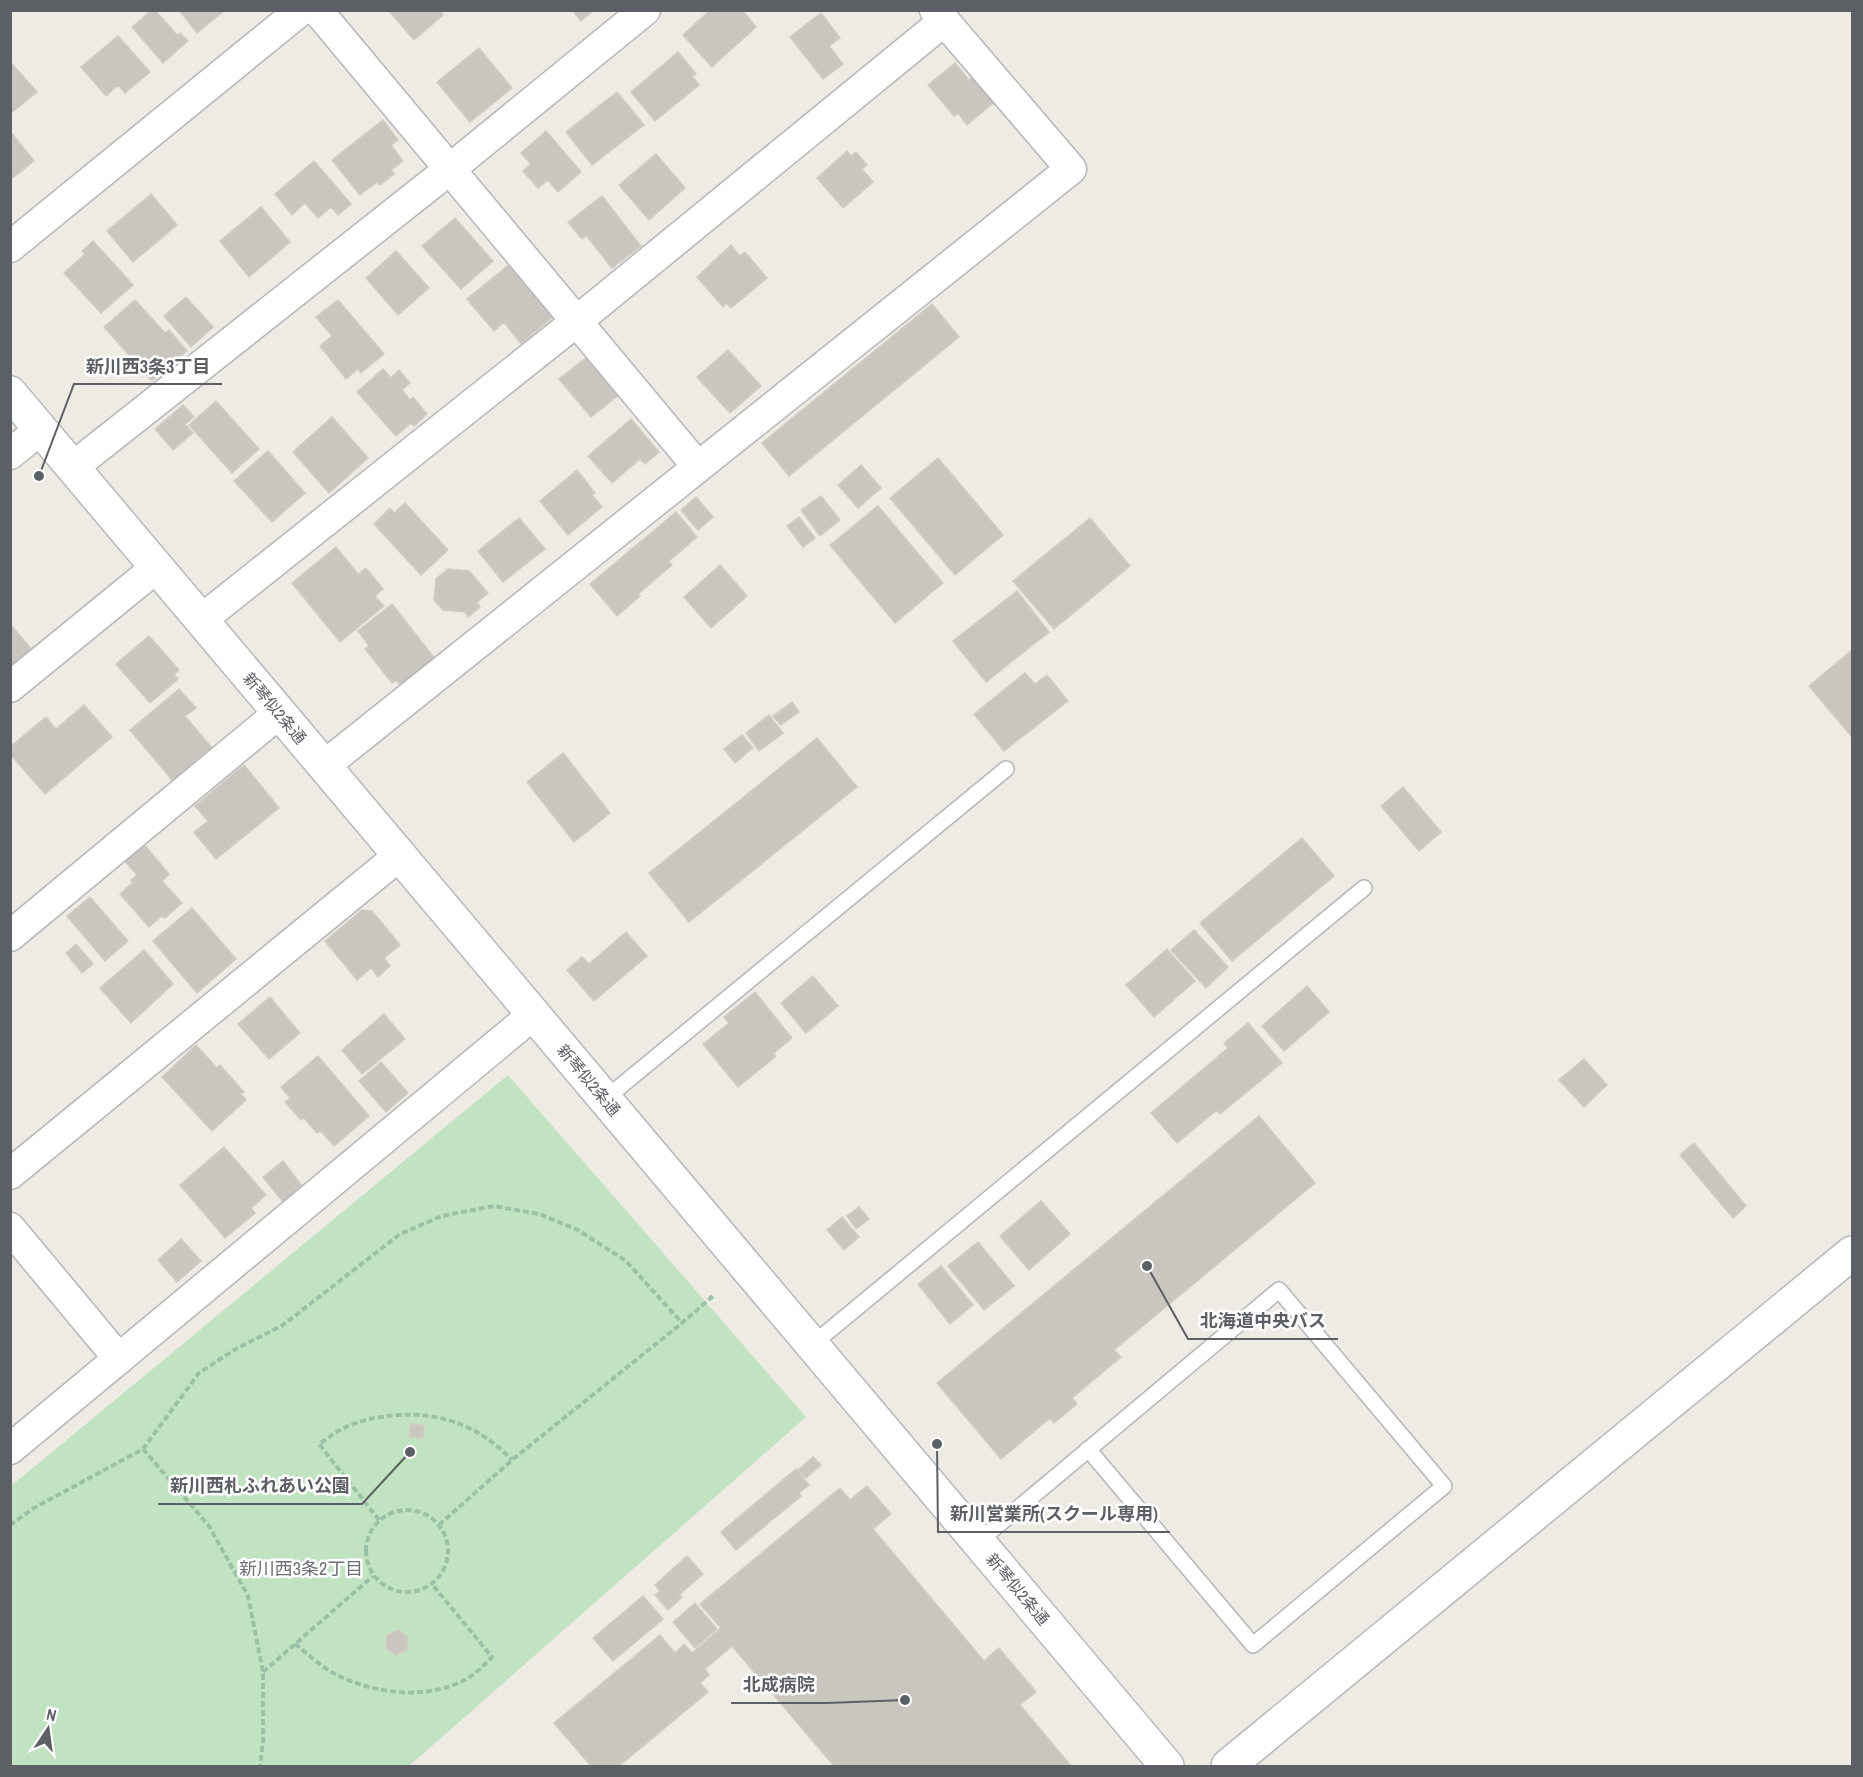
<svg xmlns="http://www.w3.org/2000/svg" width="1863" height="1777" font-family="'Archivo Narrow','Noto Sans JP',sans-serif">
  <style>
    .green { fill: #c2e3c2 }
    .building { fill: #c9c6c0; stroke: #d1ccc2; stroke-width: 1.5 }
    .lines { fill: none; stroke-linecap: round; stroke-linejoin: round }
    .lane-casing { stroke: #b4b6ba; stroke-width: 18 }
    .street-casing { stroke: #b4b6ba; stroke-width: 33 }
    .secondary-casing { stroke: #b5b8bc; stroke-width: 36 }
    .path { stroke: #9ac1a5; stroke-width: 4; stroke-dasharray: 6 3; stroke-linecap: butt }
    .lane { stroke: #fff; stroke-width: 15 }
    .street { stroke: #fff; stroke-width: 30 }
    .secondary { stroke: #fff; stroke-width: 33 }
    .labels { text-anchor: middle; stroke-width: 5; stroke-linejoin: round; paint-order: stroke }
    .street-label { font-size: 16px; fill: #5c5f63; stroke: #fff }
    .neighbourhood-label { font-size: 18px; fill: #6d7175; stroke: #fff }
    .leader { fill: none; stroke: #5c5f63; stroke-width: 2 }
    .callout-dot { fill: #5c5f63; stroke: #fff; stroke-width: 2 }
    .callout-label { font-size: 18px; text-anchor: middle; font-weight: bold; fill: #5c5f63; stroke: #fff; stroke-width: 5; stroke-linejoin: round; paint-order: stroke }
  </style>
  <rect width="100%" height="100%" fill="#edebe3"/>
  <path class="green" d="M508,1075L806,1417L409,1766H11V1486Z"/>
  <path class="building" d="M152,10H155L177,35L180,33L188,41L163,63L132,27Z
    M179,10H225L197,33Z
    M388,10H440L443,15L414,40Z
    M572,10H594L581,21Z
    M710,10H742L756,27L712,67L683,35Z
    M821,13L840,38L829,46L843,64L823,79L790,37Z
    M118,36L150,72L125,93L118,85L106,96L81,67Z
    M479,48L512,88L470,122L437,82Z
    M678,52L696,74L692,76L699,85L655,121L631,92Z
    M955,63L969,80L977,73L998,99L967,125L958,113L954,116L928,85Z
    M12,64L37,92L10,114V65Z
    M617,92L644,125L592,165L566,132Z
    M383,120L398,140L391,145L403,161L391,170L394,174L380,185L377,182L360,195L332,160Z
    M10,131L34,161L10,180Z
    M546,131L581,172L558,192L548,180L538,188L523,171L531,164L521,153Z
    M847,151L851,156L856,152L867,165L862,169L873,182L843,208L817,178Z
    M656,154L685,188L649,220L619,185Z
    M314,161L351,204L338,215L331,207L318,218L305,203L292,215L275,194Z
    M151,194L177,225L133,262L107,231Z
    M602,196L641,246L612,268L586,235L582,239L568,222Z
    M261,207L290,242L249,277L220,241Z
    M455,218L493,261L461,289L422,246Z
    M93,241L133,285L101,313L64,273L85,254L82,251Z
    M731,245L740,256L745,252L767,278L731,308L727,303L723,307L697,277Z
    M396,251L429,288L398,315L366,278Z
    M511,263L555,315L521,344L504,322L494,331L467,299Z
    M186,297L213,327L191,347L164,316Z
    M135,300L165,333L169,330L187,351L152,381L104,327Z
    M338,300L384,354L361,373L358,369L346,379L320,346L332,336L316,317Z
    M932,304L959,337L789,476L762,443Z
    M728,350L761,386L730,413L697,377Z
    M588,356L620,394L591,417L559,379Z
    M383,369L391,378L399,370L410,383L402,390L410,400L413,397L427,414L414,426L411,423L396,436L357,392Z
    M216,401L259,449L232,473L189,425Z
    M183,405L194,417L185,424L193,433L173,450L155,429Z
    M332,417L368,458L329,493L293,452Z
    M631,419L659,452L645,464L640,459L612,483L588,456Z
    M268,451L305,493L272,522L234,481Z
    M938,458L1003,535L955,575L890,498Z
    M861,465L881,488L858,508L838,485Z
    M577,470L595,493L592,495L602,507L568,535L540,501Z
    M821,496L840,520L820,536L801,510Z
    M696,497L713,517L698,530L681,510Z
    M405,503L448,550L421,575L374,524L390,508L394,513Z
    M878,506L943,583L895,623L830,545Z
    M676,512L697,537L669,561L672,565L638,594L640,596L617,616L590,584Z
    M799,517L815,538L803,547L787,526Z
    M519,518L545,549L503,582L478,551Z
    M1090,518L1130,566L1054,629L1013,581Z
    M336,547L358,574L366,568L383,589L375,596L384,606L340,642L292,583Z
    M720,565L747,596L711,628L684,597Z
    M448,569L469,571L488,593L477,602L480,607L468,617L465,612L443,610L434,600L436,579Z
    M1017,591L1049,632L986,682L953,641Z
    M392,604L439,664L404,691L396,680L392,683L365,649L369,646L358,631Z
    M10,624L32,650L10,669Z
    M149,636L179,670L174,675L178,679L150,703L116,664Z
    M1852,650V735L1851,736L1809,686Z
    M1025,673L1035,684L1047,675L1068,701L1004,751L974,714Z
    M179,689L196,708L185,716L217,754L178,787L130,730Z
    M792,702L799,712L781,725L773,716Z
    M84,705L112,737L45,794L10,754V747L46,717L56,729Z
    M769,715L783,733L759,751L746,733Z
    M742,735L753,748L735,763L724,749Z
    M817,738L857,787L689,922L649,873Z
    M563,753L610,813L574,842L527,782Z
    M244,765L279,808L216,859L194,832L208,821L195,806Z
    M1403,787L1441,832L1419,851L1381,806Z
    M1302,838L1334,876L1232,961L1200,923Z
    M141,841L169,874L162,881L182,903L165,918L162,916L149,927L120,894L133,882L131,880L137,875L122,858Z
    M90,897L128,941L105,961L67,916Z
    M192,908L236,959L197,993L153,941Z
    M362,910L372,911L400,945L384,958L390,966L378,977L371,968L357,980L325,941Z
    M1194,930L1228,967L1206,988L1171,950Z
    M626,932L647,956L594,1001L567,970L582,957L589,964Z
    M76,944L93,964L82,973L66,953Z
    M1167,949L1195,981L1154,1017L1126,985Z
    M144,950L173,984L131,1023L100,988Z
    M813,976L838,1006L806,1033L781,1003Z
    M1307,986L1329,1012L1284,1051L1262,1026Z
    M755,992L792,1038L774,1053L776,1056L738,1087L703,1044L729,1023L724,1017Z
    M270,997L300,1033L269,1059L238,1024Z
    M384,1014L405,1039L362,1074L342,1050Z
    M1248,1023L1282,1063L1220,1114L1217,1110L1177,1143L1151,1113L1228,1048L1224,1043Z
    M196,1045L217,1068L220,1065L244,1092L241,1094L246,1100L212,1131L162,1077Z
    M318,1056L369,1116L334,1146L321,1131L317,1133L304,1118L301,1120L285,1102L290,1098L281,1087Z
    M1584,1059L1607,1085L1584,1107L1559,1080Z
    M381,1062L408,1093L386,1112L359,1081Z
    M1259,1116L1315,1183L1114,1350L1121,1357L1072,1398L1077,1404L1054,1423L1050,1418L1001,1459L937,1383Z
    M1694,1143L1746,1206L1733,1218L1680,1155Z
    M224,1147L266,1195L251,1208L255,1213L225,1238L180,1185Z
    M283,1161L302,1186L283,1202L263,1177Z
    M1041,1201L1070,1234L1029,1270L1000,1236Z
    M859,1207L869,1219L856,1229L847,1216Z
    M842,1217L859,1237L844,1250L827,1230Z
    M181,1239L201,1261L177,1282L158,1260Z
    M978,1242L1014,1286L984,1310L948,1266Z
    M941,1266L973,1305L950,1324L918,1284Z
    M410,1424L424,1425L423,1438L409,1437Z
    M813,1457L821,1465L806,1478L798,1470Z
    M796,1469L809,1485L799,1493L801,1496L736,1550L721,1532Z
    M867,1486L891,1514L873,1529L984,1661L999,1648L1036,1692L1020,1705L1071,1766H834L732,1646L705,1669L709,1675L700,1683L708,1692L619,1766H591L554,1723L660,1635L675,1653L684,1644L692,1653L721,1628L700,1604L840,1488L850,1500Z
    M687,1556L703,1574L679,1595L682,1597L668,1610L655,1595L660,1591L655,1585Z
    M643,1596L663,1619L613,1661L593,1638Z
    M695,1603L717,1629L695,1648L673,1622Z
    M399,1630L408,1637L407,1650L395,1655L386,1648L387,1635Z"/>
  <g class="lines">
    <defs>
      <path id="lane" d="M605,1099L1006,769
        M813,1344L1364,888
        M979,1541L1279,1290L1444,1486L1253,1645L1088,1449"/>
      <path id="street" d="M317,10L698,467
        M10,247L301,10
        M10,454L41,429
        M73,467L450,169L645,10
        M201,620L577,321L944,21
        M10,687L157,567
        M324,766L1071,169L935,10
        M10,936L279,713
        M10,1174L400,855
        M10,1228L119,1359
        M10,1449L534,1014"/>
      <path id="secondary" d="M10,393L1167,1766
        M1228,1766L1852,1253"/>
    </defs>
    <use href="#lane" class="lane-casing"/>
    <use href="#street" class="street-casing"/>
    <use href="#secondary" class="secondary-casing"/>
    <path class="path" d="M143,1449L209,1526L248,1596L263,1672V1741L260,1766
      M366 1551a41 41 0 1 1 82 0a41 41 0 1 1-82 0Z
      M379,1520L319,1444C327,1439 334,1433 342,1429C355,1422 372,1418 387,1416C437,1410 477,1424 512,1460
      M10,1525L34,1508L143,1449L199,1373L234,1350L283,1325L400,1234L442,1216L494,1206L539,1214L578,1230L626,1261L682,1323
      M439,1525L512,1460L682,1323L713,1296
      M295,1644C308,1654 322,1668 337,1675C375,1694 429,1701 468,1678C477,1673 485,1664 492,1657L432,1584
      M263,1672L373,1576"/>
    <use href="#lane" class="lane"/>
    <use href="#street" class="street"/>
    <use href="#secondary" class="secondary"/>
  </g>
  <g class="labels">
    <g class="street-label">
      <text transform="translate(275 708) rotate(50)" y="6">新琴似2条通</text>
      <text transform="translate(589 1080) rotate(50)" y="6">新琴似2条通</text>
      <text transform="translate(1018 1589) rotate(50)" y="6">新琴似2条通</text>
    </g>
    <g class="neighbourhood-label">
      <text x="301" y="1575">新川西3条2丁目</text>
    </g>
  </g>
  <path class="leader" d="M39 476L74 384H222M1147 1266L1188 1339H1338M410 1452L362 1504H158M937 1444L938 1532H1170M905 1700L827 1703H731"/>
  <g class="callout-dot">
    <circle cx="39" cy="476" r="6"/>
    <circle cx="1147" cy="1266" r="6"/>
    <circle cx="410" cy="1452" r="6"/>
    <circle cx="937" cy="1444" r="6"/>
    <circle cx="905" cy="1700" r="6"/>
  </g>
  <g class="callout-label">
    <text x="148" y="373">新川西3条3丁目</text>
    <text x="1263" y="1327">北海道中央バス</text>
    <text x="260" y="1492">新川西札ふれあい公園</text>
    <text x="1054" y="1520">新川営業所(スクール専用)</text>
    <text x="779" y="1691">北成病院</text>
  </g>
  <rect width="1863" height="1777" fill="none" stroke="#5c5f63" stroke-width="24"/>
  <g transform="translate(48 1729) rotate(13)" stroke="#ffffff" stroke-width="4.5" paint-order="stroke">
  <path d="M0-4.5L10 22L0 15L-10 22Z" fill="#5c5f63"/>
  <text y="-9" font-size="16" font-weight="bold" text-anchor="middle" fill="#5c5f63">N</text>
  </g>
</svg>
